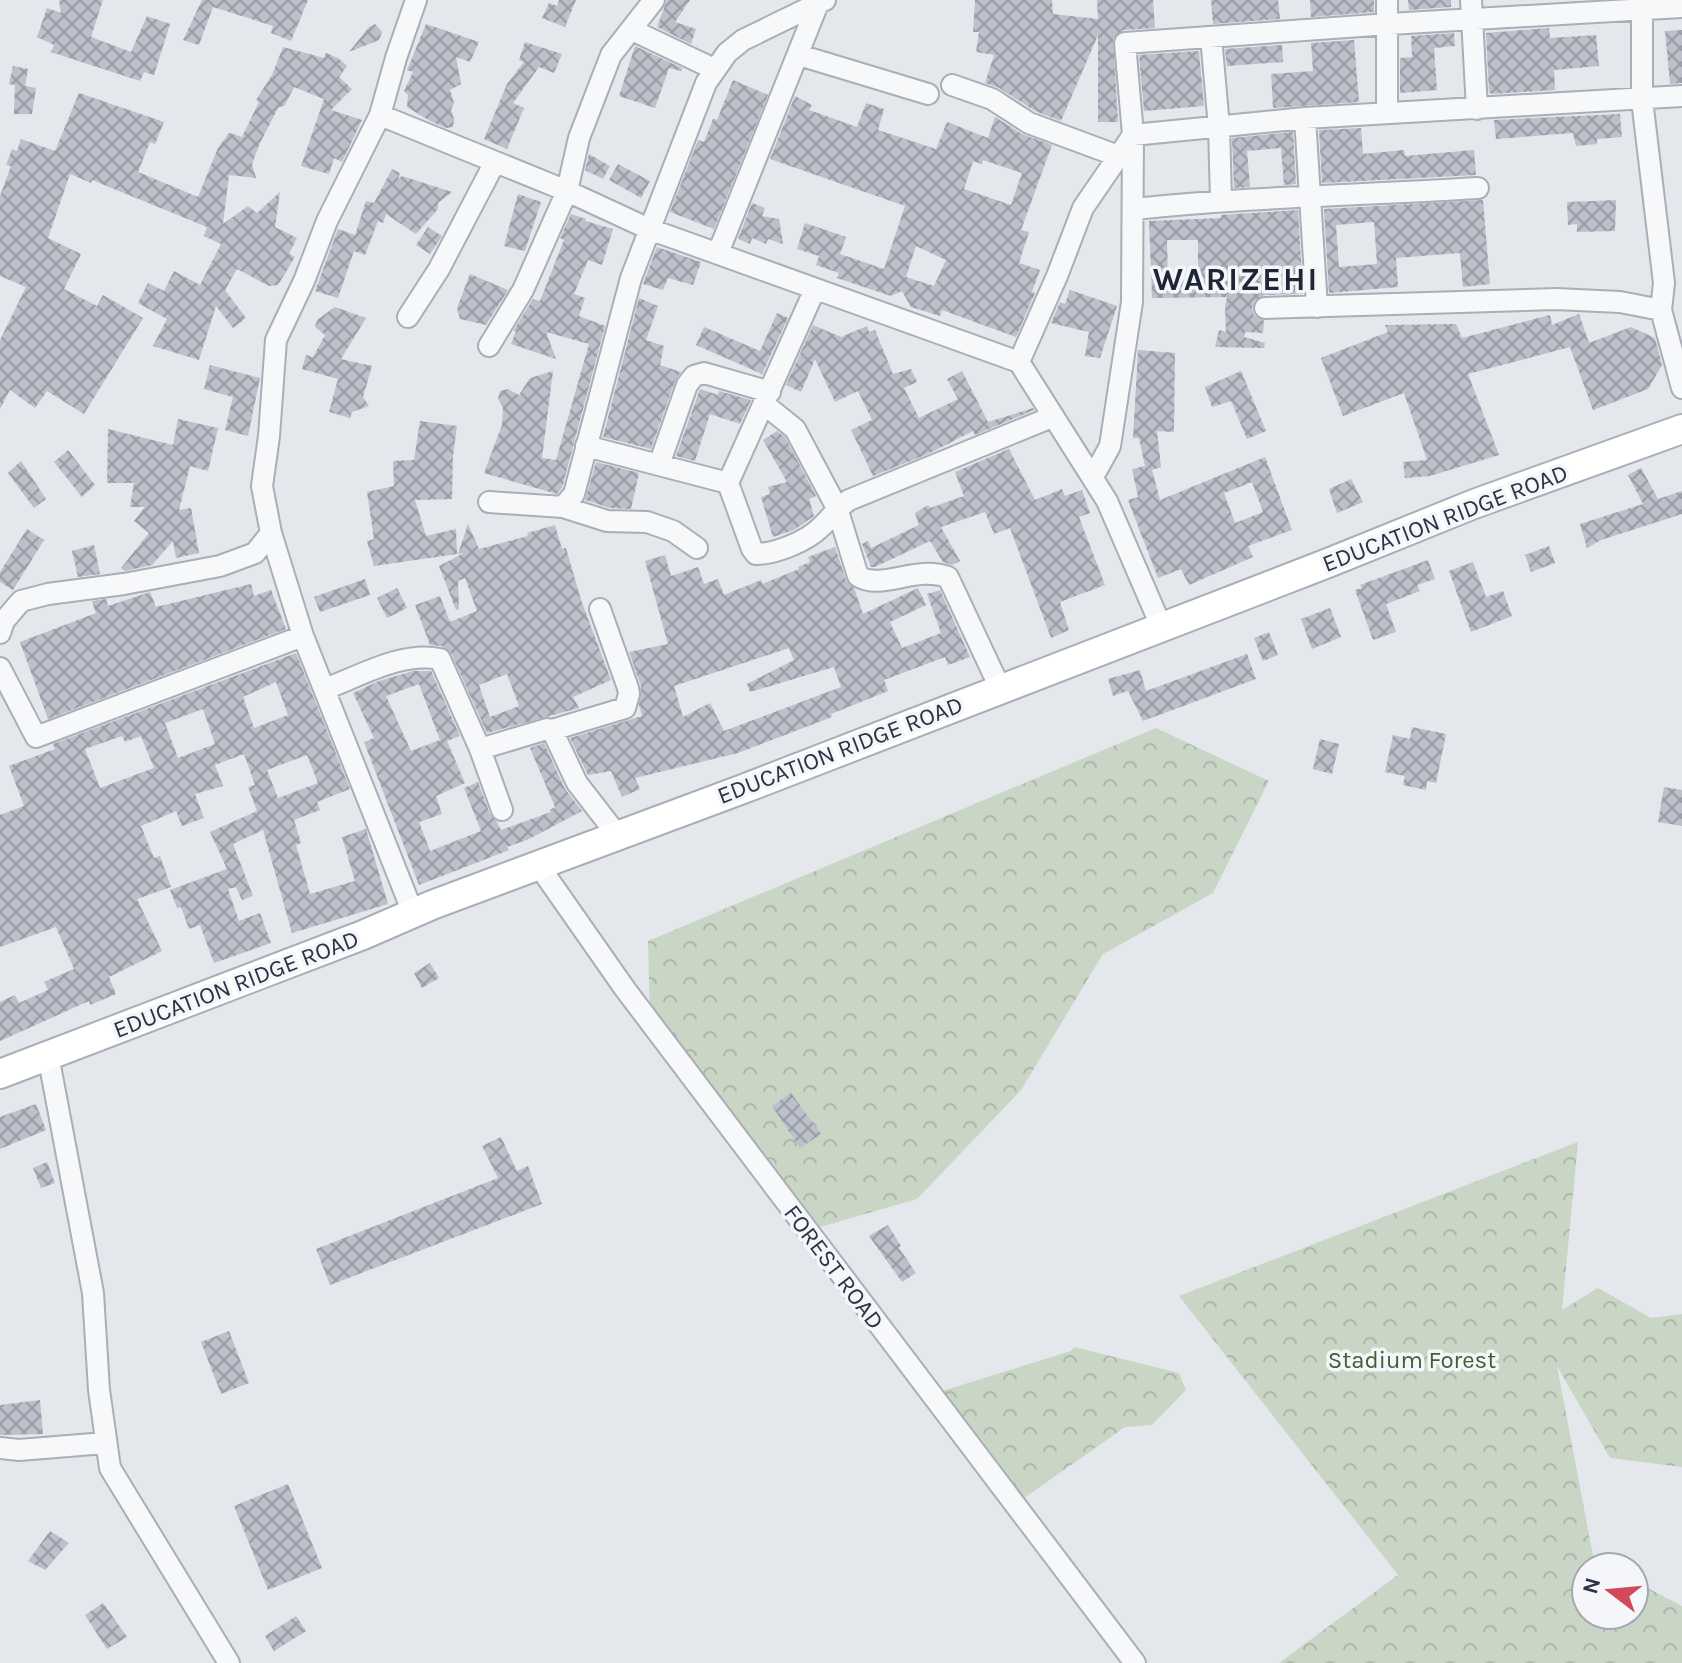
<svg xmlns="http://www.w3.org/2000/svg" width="1682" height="1663" font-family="Karla,sans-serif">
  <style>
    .forest { fill: url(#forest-crowns) }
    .building { fill: url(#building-cross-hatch); fill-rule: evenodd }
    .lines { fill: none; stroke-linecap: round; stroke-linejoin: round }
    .street-casing { stroke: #a9aeb7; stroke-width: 24 }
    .secondary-casing { stroke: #a9aeb7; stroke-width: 32 }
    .street { stroke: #f7f8fa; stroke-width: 20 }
    .secondary { stroke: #fff; stroke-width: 28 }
    .labels { text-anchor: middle; stroke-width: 7; stroke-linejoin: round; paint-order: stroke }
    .street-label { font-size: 24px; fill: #2b3445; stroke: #f4f6f9 }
    .park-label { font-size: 24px; fill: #3f6138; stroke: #f4f6f9 }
    .district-label { font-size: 32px; font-weight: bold; letter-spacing: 2px; fill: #1d2536; stroke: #f4f6f9 }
  </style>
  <defs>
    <pattern id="forest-crowns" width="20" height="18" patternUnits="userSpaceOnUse" patternTransform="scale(2)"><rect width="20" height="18" fill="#c9d6c5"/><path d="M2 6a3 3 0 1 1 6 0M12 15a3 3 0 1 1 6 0" fill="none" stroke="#adb8ab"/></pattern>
    <pattern id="building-cross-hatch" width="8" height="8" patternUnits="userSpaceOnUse" patternTransform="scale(2)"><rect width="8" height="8" fill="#bbc0ca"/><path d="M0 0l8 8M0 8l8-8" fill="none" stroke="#989da6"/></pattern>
  </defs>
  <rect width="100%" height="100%" fill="#e4e7ec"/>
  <path class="forest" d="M1156,728L1269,781L1213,893L1103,954L1021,1090L917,1199L813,1229L650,1017L648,941Z
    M1578,1142L1562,1310L1598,1288L1651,1318L1682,1314V1467L1610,1458L1557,1366L1594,1561L1606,1567H1586V1615H1634V1581L1682,1606V1663H1279L1398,1575L1179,1296Z
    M1074,1347L1179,1373L1186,1390L1152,1425L1125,1427L1007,1510L923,1397L1071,1351Z"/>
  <path class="building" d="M59,0H103L91,37L131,52L147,16L170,24L154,75L144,72L140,81L51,52L54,45L37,37L47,8L61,13Z
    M202,0H308L291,41L271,33L273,26L213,7L199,45L183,40Z
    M559,0H576L565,27L542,18L549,3L557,6Z
    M667,0H690L675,22L696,29L691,44L657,27Z
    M975,0H1052L1053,14L1098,19L1097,0H1153L1155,28L1123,30L1113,38L1118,122H1098V35L1061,121L1035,111L999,88L985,83L994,55L976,52L979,32H973Z
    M1211,0H1278L1280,19L1213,24Z
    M1310,0H1374V12L1311,17Z
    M1408,0H1451V7L1409,10Z
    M375,24L382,32L379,40L349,52L369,27Z
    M426,24L479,42L470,62L456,57L461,84L450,90L454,103L451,110L454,119L453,127L446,128L430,121L407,107L408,95L404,91L413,72L407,70Z
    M1549,28L1550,38L1596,35L1599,66L1554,70L1555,90L1492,94L1489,92L1486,33Z
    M1682,30V83L1670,84L1665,31Z
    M1454,33L1455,46L1434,48L1437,90L1400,93V58L1412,57L1411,36Z
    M1354,40L1359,102L1273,108L1271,74L1313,71L1311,43Z
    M525,42L562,54L554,73L539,67L513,103L524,108L507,149L484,139L507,84L524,62L519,60Z
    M1282,45L1283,62L1227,66L1225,49Z
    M635,46L682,68L681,71L669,68L655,108L619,96Z
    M283,47L324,58L326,53L338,58L347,66L339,77L352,89L331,110L362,120L342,162L334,158L329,174L301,166L324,99L294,87L285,105L278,108L260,143L252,164L256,178L229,175L223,224L248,206L257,213L280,192L275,227L297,238L289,254L295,257L278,285L269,286L237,269L225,290L246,318L233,328L216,306L199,360L153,346L167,319L138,303L148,283L164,291L174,271L200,285L221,244L204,236L207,227L92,180L91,183L70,174L48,238L81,254L64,289L97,306L103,295L143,318L84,414L47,391L35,408L10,390L0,409V340L26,287L0,276V196L11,166L6,165L12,149L17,151L21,139L55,151L79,93L164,122L155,144L150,142L138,172L198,197L218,148L229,133L242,137L259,102L256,100L272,75Z
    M1199,51L1204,106L1144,111L1139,55Z
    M13,66L28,69L25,86L36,88L32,114H14L15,85L9,84Z
    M733,80L768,95L714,229L670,212L698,140L704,142L713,119L717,120Z
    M795,96L812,105L809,110L857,127L866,103L884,109L878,130L936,149L947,122L988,138L995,117L1022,134L1052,145L1021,230L1029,232L1019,263L1040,270L1032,292L1035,293L1016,337L942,310L940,316L911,307L902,291L891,296L837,278L839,273L816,265L819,256L797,249L805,223L846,237L840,254L884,269L905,206L770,159ZM983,160L1022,173L1011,205L964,189L973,161L982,164ZM916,246L946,260L934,286L906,277Z
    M1620,114L1622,137L1597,139V144L1576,146L1573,133L1496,139L1494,120Z
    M1361,128L1363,154L1404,150L1405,156L1474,150L1476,175L1322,183L1319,130Z
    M1293,132L1296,184L1284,185L1281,148L1247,151L1250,187L1234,188L1232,138Z
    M589,154L610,166L603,179L585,170Z
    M618,164L650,181L641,198L609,180Z
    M392,169L400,173L398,179L402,176L452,192L438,203V209L416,234L386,214L383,223L378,221L365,255L354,251L338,298L315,291L338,229L355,235L366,201L374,203Z
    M518,194L541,202L525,251L504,246Z
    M1483,200L1490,284L1463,287L1460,253L1396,258L1398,287L1329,293L1324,209ZM1374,222L1377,264L1339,267L1336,225Z
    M1616,200L1615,231L1577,232V224L1568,225L1567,202Z
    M752,203L765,208L762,216L779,219L783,244L768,239L766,244L752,238L750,244L738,239Z
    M1298,210L1303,294L1265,295L1254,301L1252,309L1254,315L1264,321L1263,333L1245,332L1244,337L1265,343L1264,348L1215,347L1219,330L1226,332L1225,307L1227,297L1152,298L1149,221L1221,218V215ZM1167,240H1198V281H1168Z
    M571,214L586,219L585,221L613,229L602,265L588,260L574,294L585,298L579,316L605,326L562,488L557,494L484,473L502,425L503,407L498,399L500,391L508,389L519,395L530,378L553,371L542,458L556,460L589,344L546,332L556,359L511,344L516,331H513L533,299L540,301L564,240L560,238Z
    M428,227L442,236L430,254L416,245Z
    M657,247L701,262L693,285L668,278L663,290L643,284Z
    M470,274L508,290L486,325L460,319L457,308Z
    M1070,290L1117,306L1100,358L1085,356L1089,332L1051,323L1060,302L1065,304Z
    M639,298L658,306L646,340L664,346L660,365L681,372L675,381L651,449L603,437Z
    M335,307L366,318L341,359L372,366L363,397L369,406L352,412L350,418L329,412L338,379L302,369L306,355L313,357L325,335L315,327L317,320Z
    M777,313L788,318L762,374L696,345L704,327L760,351Z
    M1579,314L1589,343L1631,327L1655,338L1662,365L1648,389L1593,410L1570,347L1468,374L1499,455L1430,476L1405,478L1403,462L1427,460L1404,393L1343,416L1321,358L1388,332L1385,325L1456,324L1462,338L1550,315L1552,325Z
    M813,325L841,337L867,326L869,332L875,330L893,374L911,369L917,382L904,388L919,418L958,399L947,379L962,371L988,422L1033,408L1034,410L975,435L973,431L928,454L873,476L851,430L872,420L858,391L835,402L815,359L801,392L786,385Z
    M1138,350L1175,353L1174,432L1157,431L1161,467L1152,470L1160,500L1265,457L1292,530L1248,546L1253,557L1189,585L1181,569L1158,578L1128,500L1138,497L1132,469L1145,466L1139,438H1133ZM1252,482L1263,512L1235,523L1224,493Z
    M210,365L260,378L248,436L225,430L233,397L204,389Z
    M1241,371L1266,431L1247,439L1231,401L1212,407L1205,387Z
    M700,389L718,395L719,391L751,400L740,424L710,414L695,461L676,456Z
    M178,419L218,428L208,471L190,466L179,510L191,508L199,553L176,558L173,541L152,565L125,571L121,568L149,533L134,521L145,507H130L134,483H107L108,429L173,445Z
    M420,421L457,426L453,456L452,499L415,500L426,536L456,529L457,554L374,566L367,541L374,539L367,492L394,486L393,461L414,460Z
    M777,431L785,437L816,496L809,499L814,516L794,530L773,537L761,497L770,494L768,487L787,482L763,440Z
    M1009,449L1035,500L1062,489L1065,496L1082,490L1090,513L1079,517L1105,585L1060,602L1069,630L1051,638L1010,528L994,534L985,512L941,527L960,561L952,565L943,562L930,541L875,567H871L862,544L868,541L871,548L919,525L915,513L928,505L930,508L964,496L955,472Z
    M68,450L95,485L82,497L54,462Z
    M21,461L46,499L34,508L8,473Z
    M596,462L639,473L631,509L610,508L585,500Z
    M1641,468L1658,499L1682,491V514L1601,540L1587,548L1580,524L1643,504L1628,475Z
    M1351,479L1363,502L1337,513L1329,489Z
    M468,524L479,549L528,536L527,533L555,525L562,549L566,548L581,600L611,680L573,697L579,708L487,733L451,653L442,646L430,645L415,605L440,596L450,622L477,611L465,578L458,581L459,609L456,610L439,566L464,553L458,554ZM507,674L519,706L490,717L479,685Z
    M27,529L44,540L13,590L0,582V572Z
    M94,545L100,574L78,577L72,551Z
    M1549,546L1555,563L1531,572L1525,555Z
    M835,547L846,580L854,588L863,614L918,588L926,605L890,622L902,648L941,633L927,594L940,590L970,657L948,665L945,657L884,680L888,691L831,714L832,717L738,753L635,778L640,789L622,797L611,771L588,775L570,738L642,716L639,705L641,686L629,652L668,644L645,561L665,555L671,576L698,567L704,584L718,579L724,595L761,580L762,584L799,569L798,567L810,562L808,557ZM789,648L794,660L747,684L750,692L834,667L841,687L724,731L710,703L683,717L674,686Z
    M1428,560L1435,579L1417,585L1420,591L1386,604L1396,632L1373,640L1355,590L1362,588L1360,585Z
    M1473,562L1486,597L1503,591L1512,616L1471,632L1449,571Z
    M365,579L370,595L320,612L314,597Z
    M251,584L254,596L271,590L286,629L48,719L20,642L96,613L92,601L106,599L108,606L150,592L156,607Z
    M397,588L407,608L387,618L377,598Z
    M1330,608L1341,637L1312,649L1301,619Z
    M1269,632L1278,655L1263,661L1254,638Z
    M296,653L350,789L317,802L320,810L294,820L301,843L296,845L310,894L355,881L342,837L366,829L388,904L292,933L263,830L233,844L253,896L242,900L236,887L228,889L239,921L260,913L271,943L214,963L200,925L189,929L181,907L177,908L170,890L227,869L210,832L257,811L248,787L255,785L244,754L215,765L223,786L195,794L204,818L182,826L176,811L141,826L154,858L160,856L171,887L137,899L162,951L109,977L116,994L90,1005L89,1001L0,1041V1002L15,995L19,1003L48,990L44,982L74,969L56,927L0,947V815L24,806L9,766L55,749L53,744ZM276,682L288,715L254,728L243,697ZM203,709L215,744L178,758L165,723ZM122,736L125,742L141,736L154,768L100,788L85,749ZM307,755L318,783L278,798L267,770Z
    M1247,654L1256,679L1143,721L1128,691L1113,696L1108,679L1140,670L1146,691Z
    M413,671H431L460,736L447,741L465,783L436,796L442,814L419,822L430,851L481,831L464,788L478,782L490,814L497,822L501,830L551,812L550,810L555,807L530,748L544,743L565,789L582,811L529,839L507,847L509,850L419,885L364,742L374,738L353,693L379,681ZM419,684L440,740L411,751L386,696Z
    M1412,727L1446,734L1436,783L1427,781L1426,790L1403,785L1405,776L1385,772L1393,735L1410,739Z
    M1320,739L1339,744L1332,774L1313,769Z
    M1664,787L1682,790V826L1658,822Z
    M430,963L439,978L422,988L414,973Z
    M791,1093L821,1134L800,1148L772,1106Z
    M36,1104L46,1130L0,1149V1117Z
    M501,1137L517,1171L528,1166L542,1204L330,1285L316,1249L498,1178L482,1146Z
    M47,1162L55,1183L41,1188L33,1168Z
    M888,1225L901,1246L899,1248L916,1273L902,1282L869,1236Z
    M229,1331L249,1383L221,1394L201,1342Z
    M40,1400L43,1434L0,1435V1405Z
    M288,1484L322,1568L268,1590L234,1506Z
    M50,1531L69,1543L45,1570L28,1561Z
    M103,1603L127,1637L107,1649L85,1615Z
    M296,1616L306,1631L274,1651L265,1636Z"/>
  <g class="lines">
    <defs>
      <path id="street" d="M1387,0V113
        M1471,0L1477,109
        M1642,0V100L1664,283L1661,310
        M632,30L714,69
        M1211,37L1219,127L1221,200
        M799,55L928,94
        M952,85L992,99L1029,123L1118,156
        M380,115L567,191L649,229L1019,362L1107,501L1161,626
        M1305,118L1317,307
        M1134,209C1248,197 1363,195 1478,188
        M718,253L817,6
        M815,289L728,483L752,549L756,554C776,554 807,541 821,527C831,518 837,508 849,500L1052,417
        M1265,308L1556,299L1620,302L1661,310L1682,388
        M408,317L439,269L495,162
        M489,346L523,290L567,191L579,138L611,55L654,0
        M1019,362L1057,276L1083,208L1133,135L1305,118L1682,96
        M764,404L795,429L837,508L858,576C882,591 915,565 948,577L1000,688
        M586,446L728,483
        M659,465L687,385L694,376L704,373L770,392
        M1093,477L1110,446L1132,302L1133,135L1125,43L1389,24L1682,7
        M489,502L563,507L574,494L631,278L706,83L727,53L743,40L825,0
        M563,507L607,521L647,522L673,531L697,548
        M271,533L303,636L413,913
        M0,633L4,621L21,601L48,594L124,584L220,566L255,553L271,533L262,486L269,436L276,340L304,281L327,221L380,115L396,58L416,0
        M0,668L36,737L303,636
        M325,689C360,676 402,651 440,659L480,749
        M552,730L625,708L629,694L628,688L600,609
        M502,810L480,749L547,729L552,730L577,783L618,836
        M539,866L625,989L1135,1663
        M48,1055L93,1293L99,1390L110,1468L229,1663
        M0,1448L19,1450L105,1443"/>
      <path id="secondary" d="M0,1074L363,935L432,905L743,789L1328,563L1474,504L1682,429"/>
    </defs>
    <use href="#street" class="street-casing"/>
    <use href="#secondary" class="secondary-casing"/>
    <use href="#street" class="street"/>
    <use href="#secondary" class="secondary"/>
  </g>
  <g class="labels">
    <g class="street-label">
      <text transform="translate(1445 518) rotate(-21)" y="8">EDUCATION RIDGE ROAD</text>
      <text transform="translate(840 750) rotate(-21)" y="8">EDUCATION RIDGE ROAD</text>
      <text transform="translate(236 984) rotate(-21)" y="8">EDUCATION RIDGE ROAD</text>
      <text transform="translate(834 1267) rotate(53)" y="8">FOREST ROAD</text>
    </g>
    <g class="park-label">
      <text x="1412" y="1368">Stadium Forest</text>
    </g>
    <g class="district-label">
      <text x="1236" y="290">WARIZEHI</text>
    </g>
  </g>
  <g transform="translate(1610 1591) rotate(286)"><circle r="38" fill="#f4f6f9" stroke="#a4a8b1" stroke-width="2"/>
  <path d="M0-6L14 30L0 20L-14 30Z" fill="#d1495b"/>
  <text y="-12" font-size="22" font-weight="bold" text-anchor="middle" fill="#2b3445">N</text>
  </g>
</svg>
